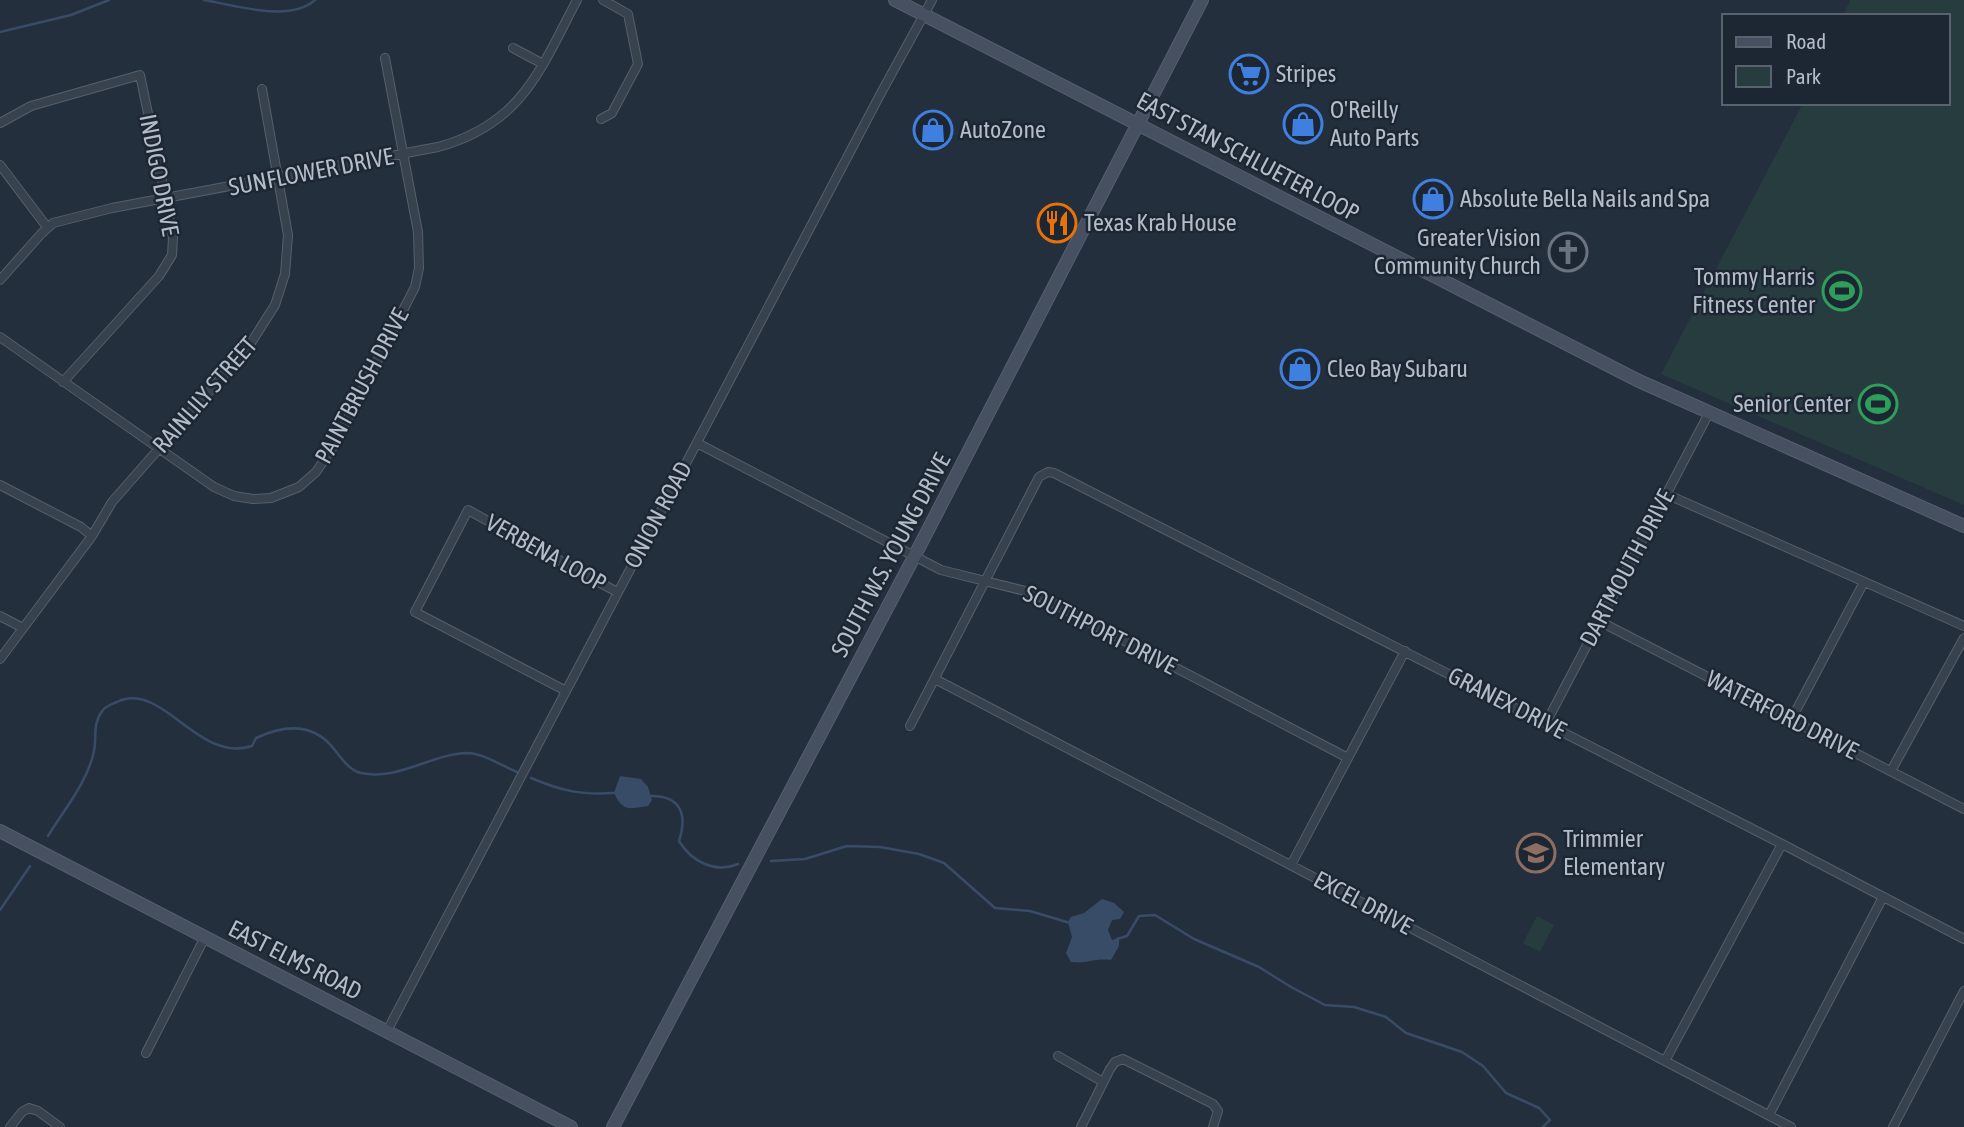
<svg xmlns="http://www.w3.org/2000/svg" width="1964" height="1127" font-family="'Asap Condensed',sans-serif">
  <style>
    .green { fill: #263c3f }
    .water { fill: #394c67 }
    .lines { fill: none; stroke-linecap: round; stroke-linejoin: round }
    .stream { stroke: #394c67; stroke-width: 2.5 }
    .minor-casing { stroke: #565f6c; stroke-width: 10 }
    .secondary-casing { stroke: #565f6c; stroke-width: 14 }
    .minor { stroke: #38414e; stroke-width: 8 }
    .secondary { stroke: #465061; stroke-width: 12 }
    .labels { text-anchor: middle; stroke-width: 5; stroke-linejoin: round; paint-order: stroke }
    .poi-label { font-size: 24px; fill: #b4bcc9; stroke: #1d2633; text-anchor: start }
    .street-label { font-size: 24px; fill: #b4bcc9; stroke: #1d2633 }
  </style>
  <rect width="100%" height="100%" fill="#242f3e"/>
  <path class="green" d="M1850,0H1964V505L1661,374L1803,103H1948V16H1843Z
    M1537,916L1554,925L1540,952L1523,943Z"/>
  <path class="water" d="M620,776L641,779L648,787L652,800L648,806C629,809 623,812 614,793Z
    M1102,899L1114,903L1124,912L1120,919L1112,920L1108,930L1112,940L1119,938V946L1111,960C1093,958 1087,964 1071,962L1066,953L1072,937L1068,922L1071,917L1084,913Z"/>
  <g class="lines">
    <path class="stream" d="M204,0C235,5 289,23 315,0
      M0,32L71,15L109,0
      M531,778C562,791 580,795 614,793
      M649,796C680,795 688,813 679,841C691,861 715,874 738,864
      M48,836C64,810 88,781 94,751C97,736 92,724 103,710C106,706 112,704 117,702C162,680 198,764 252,746L256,738C284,725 313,722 334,749C341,758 350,771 361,773C398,781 431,754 467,753C483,753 502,766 517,772
      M771,861L805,859L847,846L880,847L919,854L944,863L995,908L1030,911L1070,923
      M0,910L30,866
      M1117,939L1127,936L1139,916L1155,915L1194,939L1259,967L1291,987L1325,1005L1354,1007L1386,1017L1406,1033L1462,1052L1483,1066L1506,1093L1539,1108L1550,1120L1543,1127"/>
    <defs>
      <path id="minor" d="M513,48L543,64
        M601,119L612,113L638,64L628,14L603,0
        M0,123L31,106L140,75L166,200L173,238L172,255L159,276L63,382
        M0,165L47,227
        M0,280L41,234L53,223L112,208L438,147C522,124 540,70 577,0
        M0,337L214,487L234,496L253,499L271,498L299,487L316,472L333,447L415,287L419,268L418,232L385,58
        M697,443L941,570L1033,593L1348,758
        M0,485L81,527L92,536
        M1666,494L1964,626
        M0,616L23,628
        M1599,621L1964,809
        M0,659L92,536L112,502L249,346L275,305L285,274L288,235L262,89
        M935,679L1791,1127
        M566,691L415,612L468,510L617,592
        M1791,720L1864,582
        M1546,723L1709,413
        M910,726L1039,477L1048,472L1054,473L1782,844L1964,939
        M1891,771L1964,638
        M1291,865L1405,651
        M387,1031L881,93L932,0
        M146,1053L205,937
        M1058,1056L1103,1082
        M1665,1061L1782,844
        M1769,1115L1883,897
        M10,1127L22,1112L29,1108L38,1111L60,1127
        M1081,1127L1110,1069L1115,1062L1123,1059L1213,1104L1218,1111L1213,1127
        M1893,1127L1964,991"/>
      <path id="secondary" d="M895,0L1639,381L1964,526
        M0,831L571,1127
        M613,1127L914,557L1202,0"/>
    </defs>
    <use href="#minor" class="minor-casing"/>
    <use href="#secondary" class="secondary-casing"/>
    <use href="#minor" class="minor"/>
    <use href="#secondary" class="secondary"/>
  </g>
  <defs>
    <symbol id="supermarket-ring" viewBox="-11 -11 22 22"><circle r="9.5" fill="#1d2633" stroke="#3f7fe0" stroke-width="1.5"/><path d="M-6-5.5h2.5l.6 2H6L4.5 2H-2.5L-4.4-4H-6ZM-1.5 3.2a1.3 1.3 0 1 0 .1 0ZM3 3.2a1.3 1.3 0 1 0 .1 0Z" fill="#3f7fe0"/></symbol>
    <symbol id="shop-ring" viewBox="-11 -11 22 22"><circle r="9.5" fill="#1d2633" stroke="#3f7fe0" stroke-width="1.5"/><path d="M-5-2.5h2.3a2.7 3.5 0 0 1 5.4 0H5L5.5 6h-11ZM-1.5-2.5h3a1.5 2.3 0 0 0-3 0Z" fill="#3f7fe0"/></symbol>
    <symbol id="restaurant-ring" viewBox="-11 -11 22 22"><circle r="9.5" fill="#1d2633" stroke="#e8710a" stroke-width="1.5"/><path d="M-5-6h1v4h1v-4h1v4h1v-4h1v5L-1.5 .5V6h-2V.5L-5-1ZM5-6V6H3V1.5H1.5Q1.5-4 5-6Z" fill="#e8710a"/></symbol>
    <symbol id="church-ring" viewBox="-11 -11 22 22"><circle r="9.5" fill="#1d2633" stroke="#6b7280" stroke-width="1.5"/><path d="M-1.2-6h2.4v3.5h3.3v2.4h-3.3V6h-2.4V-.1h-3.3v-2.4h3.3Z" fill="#6b7280"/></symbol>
    <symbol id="stadium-ring" viewBox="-11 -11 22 22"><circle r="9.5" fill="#1d2633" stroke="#2e9e5b" stroke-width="1.5"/><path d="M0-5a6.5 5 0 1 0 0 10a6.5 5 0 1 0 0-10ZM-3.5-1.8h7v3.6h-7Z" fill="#2e9e5b"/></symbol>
    <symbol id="school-ring" viewBox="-11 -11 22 22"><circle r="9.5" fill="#1d2633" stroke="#8d6e63" stroke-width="1.5"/><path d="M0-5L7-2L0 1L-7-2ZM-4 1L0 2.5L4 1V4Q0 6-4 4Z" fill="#8d6e63"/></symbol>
  </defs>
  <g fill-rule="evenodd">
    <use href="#supermarket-ring" x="1227" y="52" width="44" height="44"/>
    <use href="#shop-ring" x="1281" y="102" width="44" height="44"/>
    <use href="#shop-ring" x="911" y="108" width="44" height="44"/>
    <use href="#shop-ring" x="1411" y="177" width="44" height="44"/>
    <use href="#restaurant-ring" x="1035" y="201" width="44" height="44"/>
    <use href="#church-ring" x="1546" y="230" width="44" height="44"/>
    <use href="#stadium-ring" x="1820" y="269" width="44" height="44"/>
    <use href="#shop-ring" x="1278" y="347" width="44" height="44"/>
    <use href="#stadium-ring" x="1856" y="382" width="44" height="44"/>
    <use href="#school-ring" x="1514" y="831" width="44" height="44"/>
  </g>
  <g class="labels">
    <g class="poi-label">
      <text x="1276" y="82">Stripes</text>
      <text x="1330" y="118">O'Reilly<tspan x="1330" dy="28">Auto Parts</tspan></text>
      <text x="960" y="138">AutoZone</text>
      <text x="1460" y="207">Absolute Bella Nails and Spa</text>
      <text x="1084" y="231">Texas Krab House</text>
      <text x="1541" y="246" text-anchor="end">Greater Vision<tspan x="1541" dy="28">Community Church</tspan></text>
      <text x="1815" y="285" text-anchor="end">Tommy Harris<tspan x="1815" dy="28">Fitness Center</tspan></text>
      <text x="1327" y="377">Cleo Bay Subaru</text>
      <text x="1851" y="412" text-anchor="end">Senior Center</text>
      <text x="1563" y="847">Trimmier<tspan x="1563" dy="28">Elementary</tspan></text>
    </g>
    <g class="street-label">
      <text transform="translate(1248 157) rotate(28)" y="8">EAST STAN SCHLUETER LOOP</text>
      <text transform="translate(311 172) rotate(-11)" y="8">SUNFLOWER DRIVE</text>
      <text transform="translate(159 175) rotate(79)" y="8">INDIGO DRIVE</text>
      <text transform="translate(362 386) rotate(-62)" y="8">PAINTBRUSH DRIVE</text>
      <text transform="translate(205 395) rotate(-49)" y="8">RAINLILY STREET</text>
      <text transform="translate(658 515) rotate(-62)" y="8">ONION ROAD</text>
      <text transform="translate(546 553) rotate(29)" y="8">VERBENA LOOP</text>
      <text transform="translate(891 555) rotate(-62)" y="8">SOUTH W.S. YOUNG DRIVE</text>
      <text transform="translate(1627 568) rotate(-62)" y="8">DARTMOUTH DRIVE</text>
      <text transform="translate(1100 630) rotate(27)" y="8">SOUTHPORT DRIVE</text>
      <text transform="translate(1507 703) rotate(27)" y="8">GRANEX DRIVE</text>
      <text transform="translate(1782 715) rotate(27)" y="8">WATERFORD DRIVE</text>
      <text transform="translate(1363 903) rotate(28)" y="8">EXCEL DRIVE</text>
      <text transform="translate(295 960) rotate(27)" y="8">EAST ELMS ROAD</text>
    </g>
  </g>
  <rect x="1722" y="14" width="228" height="91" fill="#1d2633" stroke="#59626f" stroke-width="2"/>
  <rect x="1736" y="37" width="35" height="10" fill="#465061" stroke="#59626f" stroke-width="2"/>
  <text x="1786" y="49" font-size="21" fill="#b4bcc9">Road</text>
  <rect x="1736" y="66" width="35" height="21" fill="#263c3f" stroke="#59626f" stroke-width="2"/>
  <text x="1786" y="84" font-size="21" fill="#b4bcc9">Park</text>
</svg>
